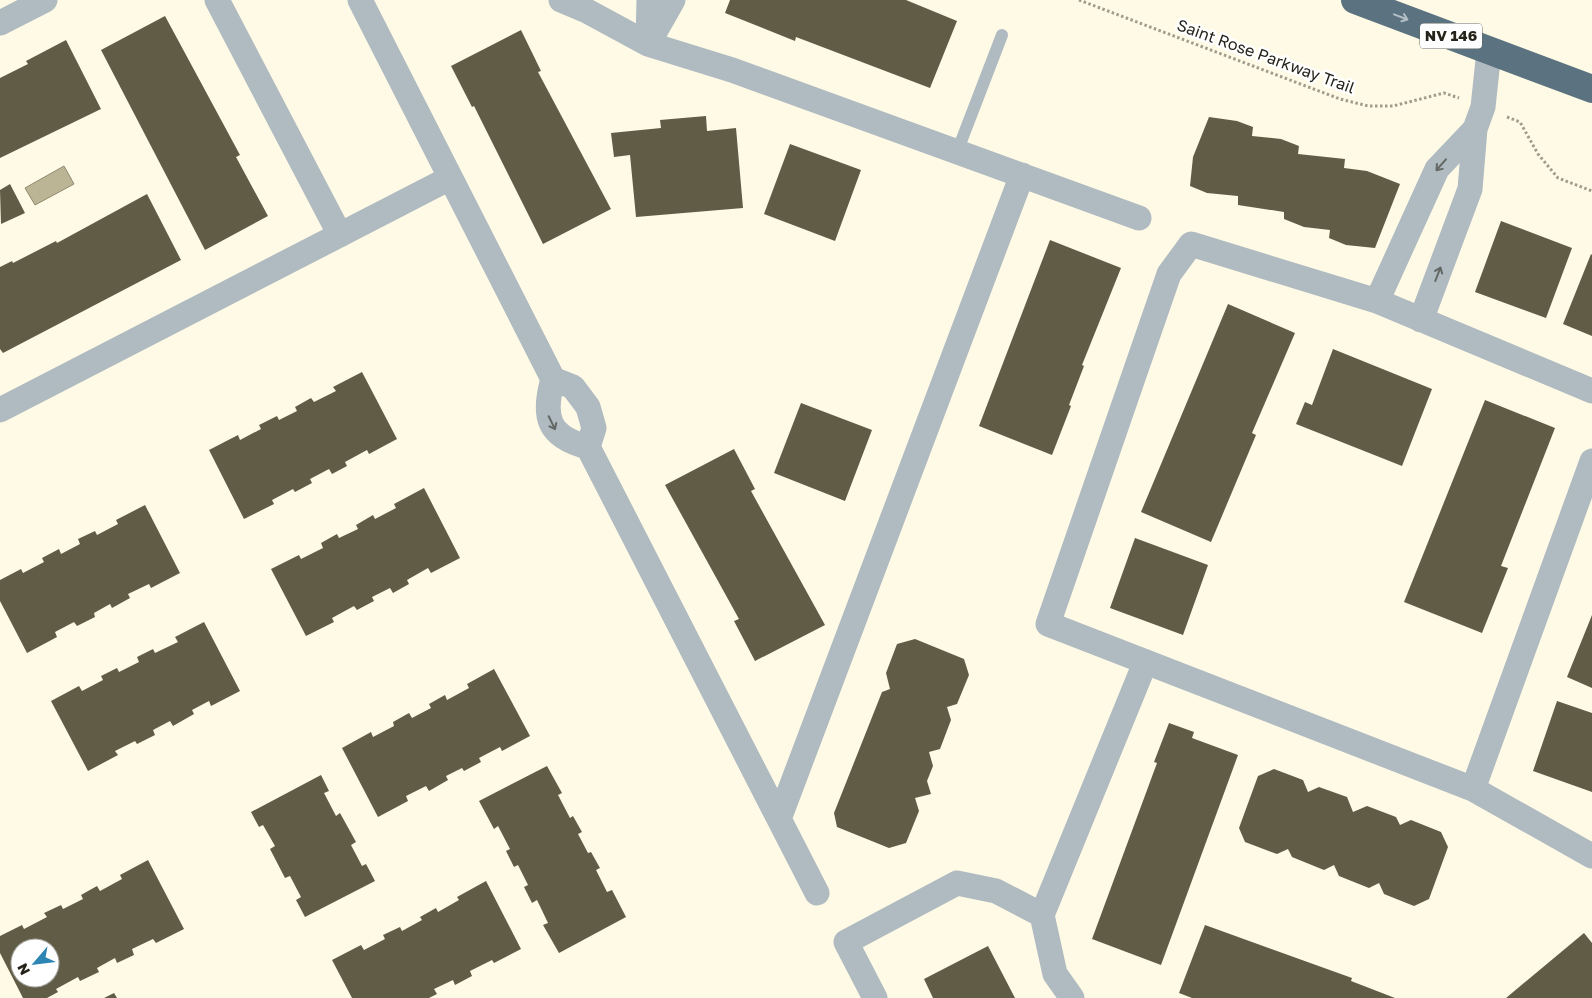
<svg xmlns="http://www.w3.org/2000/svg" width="1592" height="998" font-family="'Golos Text',sans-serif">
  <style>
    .water { fill: #bbb595; stroke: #8e8a70 }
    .building { fill: #605c45; fill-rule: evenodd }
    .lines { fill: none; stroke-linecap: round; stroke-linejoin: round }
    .path { stroke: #9f9c8c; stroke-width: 3; stroke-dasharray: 2.5 2.5; stroke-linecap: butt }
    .lane { stroke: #afbac1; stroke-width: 12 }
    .street { stroke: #afbac1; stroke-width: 25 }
    .highway { stroke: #5b7281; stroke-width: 28 }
    .oneway { stroke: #b5c0c6 }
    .oneway2 { stroke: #646865 }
    .labels { text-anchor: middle; stroke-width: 5; stroke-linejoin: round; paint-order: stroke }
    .shield { fill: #fff; stroke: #67665f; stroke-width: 1 }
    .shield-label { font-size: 15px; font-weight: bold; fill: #26241a }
    .street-label { font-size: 16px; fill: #26241a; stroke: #fff }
  </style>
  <rect width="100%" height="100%" fill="#fefae5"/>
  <path class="water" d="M64,166L74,184L35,205L25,188Z"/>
  <path class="building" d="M730,0H906L957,21L930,88L796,37L795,41L725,13Z
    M165,16L240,155L236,157L268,216L205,250L101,50Z
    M521,30L541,71L538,72L611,209L543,244L474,106L472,107L451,66Z
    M66,40L101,109L0,158V78L28,64L26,61Z
    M706,116L707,131L736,128L743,208L636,217L630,155L614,157L611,133L661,128L660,120Z
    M1209,117L1237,121L1253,127L1252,136L1281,139L1299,146L1298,154L1345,159L1344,168L1367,171L1400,184L1375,248L1346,245L1329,238L1330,230L1304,227L1284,219V212L1238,205V196L1207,193L1190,186L1193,157Z
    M790,144L861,170L835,241L764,214Z
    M10,184L25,213L1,224L0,190Z
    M147,194L181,260L3,353L0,349V267L12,261L13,263L56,241L57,243Z
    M1501,221L1572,248L1546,318L1475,292Z
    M1050,240L1121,268L1082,365L1084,366L1069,405L1071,406L1052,455L979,426Z
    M1591,254L1592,255V336L1563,324Z
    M1228,304L1295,333L1252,433L1256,435L1211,542L1141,512Z
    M1333,349L1432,389L1402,466L1296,424L1305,402L1312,405Z
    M362,372L397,439L369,454L367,450L345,462L347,466L332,474L329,469L310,479L312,483L295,492L293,489L272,500L274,504L244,519L209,450L238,435L240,440L261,429L259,425L277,416L279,420L297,411L295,407L311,398L314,402L336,391L333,387Z
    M1485,400L1555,428L1501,566L1508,568L1482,633L1404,602Z
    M801,403L872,430L845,501L774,473Z
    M734,449L755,489L751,491L825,625L755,661L734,621L739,619L665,485Z
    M424,488L460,558L431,573L428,568L407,580L409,584L393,593L390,588L372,597L374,601L357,610L354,606L332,618L334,622L306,636L271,569L299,555L301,559L323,548L321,543L337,534L339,538L358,529L356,525L373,515L375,519L396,508L394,504Z
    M145,505L180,573L151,588L149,584L128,594L130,598L112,608L110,604L94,613L95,617L77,626L74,622L55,632L57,637L27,653L0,601V580L21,569L23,573L44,562L42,558L59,549L61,554L80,544L78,539L95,531L97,535L118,524L116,520Z
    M1135,538L1208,565L1183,635L1110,608Z
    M1592,615V688L1567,677Z
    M204,622L240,691L211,706L209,701L192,710L194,714L173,726L170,721L153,730L155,735L137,744L135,741L115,751L118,755L88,771L51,701L79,686L82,691L103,680L101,676L117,668L119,672L139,662L137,657L153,649L155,653L178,642L175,637Z
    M915,639L964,659L969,675L957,704L947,707L951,720L940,749L929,752L933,766L927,781L931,794L915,798L919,811L906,843L889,848L837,827L834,813L882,692L890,689L886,673L897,644Z
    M494,669L530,736L502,751L500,747L479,758L481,762L464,771L462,768L446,776L448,780L429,791L426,786L406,796L408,801L378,817L342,748L371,732L373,737L394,726L393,722L409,713L412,718L431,708L429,704L445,695L447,700L469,688L467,684Z
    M1557,701L1592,713V792L1533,771Z
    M1169,723L1194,732L1192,738L1238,755L1161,965L1092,939L1157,763L1154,762Z
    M547,766L562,793L558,795L570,818L573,816L582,832L578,834L588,853L591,852L600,868L596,870L607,892L612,890L626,917L559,953L543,925L548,923L537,900L532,903L524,887L528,885L518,865L514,867L506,851L510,849L498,826L494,829L479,801Z
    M1274,769L1303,780L1308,792L1319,787L1347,797L1353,812L1367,806L1396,817L1400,825L1411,820L1441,832L1448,847L1429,899L1414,906L1384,894L1379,883L1369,888L1339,876L1334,865L1324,870L1292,857L1288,849L1277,854L1245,842L1239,828L1258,776Z
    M321,775L329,791L324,793L336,816L340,813L356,842L351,845L362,866L366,864L375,881L305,917L296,900L301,897L290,876L285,878L270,849L275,846L263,825L259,827L251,812Z
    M148,860L184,929L156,943L153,939L132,949L134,955L117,963L115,958L97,968L99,972L80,981L78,977L56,989L58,992L47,998H23L0,953V936L22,925L24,929L47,917L44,913L61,905L63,909L83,899L81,895L97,886L100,891L122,879L120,875ZM20,948H50V978H20Z
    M486,881L521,949L494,963L492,960L470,971L472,976L455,985L453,980L434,989L437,994L429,998H352L332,960L361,945L364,950L385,939L383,935L400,927L402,931L422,920L420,917L436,908L438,912L459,900L457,897Z
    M1205,925L1352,978L1351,981L1395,998H1192L1179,993Z
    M1584,933L1592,943V998H1506Z
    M988,946L1015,998H933L924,979Z
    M114,993L117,998H104Z"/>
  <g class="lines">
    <path class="path" d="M1079,0L1340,99L1368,106H1393L1444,93L1459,98
      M1507,117L1520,122L1538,154L1558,178L1592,191"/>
    <path class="lane" d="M957,152L1002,35"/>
    <path class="street" d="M217,0L340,235
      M360,0L553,379L573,387L588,407L594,428L588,447L817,893
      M561,0L587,11L648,44L732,70L1139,218
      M0,23L45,0
      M648,41L649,0
      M648,44L673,0
      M1377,301L1437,169L1475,129
      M1421,320L1470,189L1475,129L1483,107L1489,51
      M553,379C542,417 548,437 588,447
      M1592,391L1377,301L1191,244L1169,274L1048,624L1473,789L1592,461
      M0,410L450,178
      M1473,789L1592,856
      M779,819L1022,175
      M1042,915L1145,663
      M875,998L846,942L957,883L996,891L1042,915L1055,974L1072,998"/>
    <path class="highway" d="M1355,0L1592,89"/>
  </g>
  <defs><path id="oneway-shaft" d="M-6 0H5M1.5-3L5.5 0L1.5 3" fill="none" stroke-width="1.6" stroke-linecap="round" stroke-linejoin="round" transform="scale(1.25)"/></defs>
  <use class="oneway" href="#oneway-shaft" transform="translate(1401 17) rotate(21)"/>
  <g class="oneway2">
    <use href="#oneway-shaft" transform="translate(1441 165) rotate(131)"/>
    <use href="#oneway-shaft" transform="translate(1438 274) rotate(-69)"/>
    <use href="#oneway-shaft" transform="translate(552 423) rotate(64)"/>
  </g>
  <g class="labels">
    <rect class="shield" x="1420" y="23.5" width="62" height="25" rx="4"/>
    <g class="shield-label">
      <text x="1451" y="41">NV 146</text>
    </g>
    <g class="street-label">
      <text transform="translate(1266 56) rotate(20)" y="6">Saint Rose Parkway Trail</text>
    </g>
  </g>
  <g transform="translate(35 963) rotate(242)"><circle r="24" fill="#ffffff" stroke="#a8a7a3"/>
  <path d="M0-4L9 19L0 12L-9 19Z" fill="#2d85b3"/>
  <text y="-8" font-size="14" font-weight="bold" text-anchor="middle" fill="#26241a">N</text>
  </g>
</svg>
